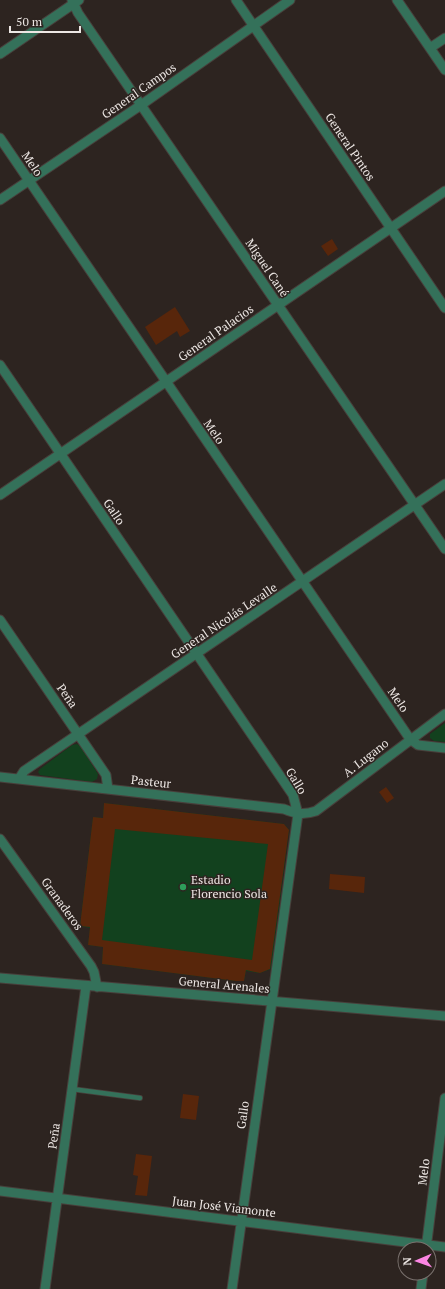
<svg xmlns="http://www.w3.org/2000/svg" width="445" height="1289" font-family="'PT Serif',serif">
  <style>
    .green { fill: #12411e }
    .building { fill: #58260b; fill-rule: evenodd }
    .lines { fill: none; stroke-linecap: round; stroke-linejoin: round }
    .service-casing { stroke: #483f3b; stroke-width: 6 }
    .minor-casing { stroke: #483f3b; stroke-width: 11 }
    .service { stroke: #34715a; stroke-width: 4.5 }
    .minor { stroke: #34715a; stroke-width: 9 }
    .leisure-dot { fill: #2e9e5b; stroke: #2d2420; stroke-width: 1.5 }
    .labels { text-anchor: middle; stroke-width: 3; stroke-linejoin: round; paint-order: stroke }
    .street-label { font-size: 12px; fill: #ede7e4; stroke: #2d2420 }
    .poi-label { font-size: 12px; fill: #ede7e4; stroke: #2d2420; text-anchor: start }
  </style>
  <rect width="100%" height="100%" fill="#2d2420"/>
  <path class="green" d="M445,723V742L434,741L430,738V734Z
    M77,744L81,746L98,774L97,779L92,782L40,775L38,772L40,769L72,745Z
    M104,803L284,824L289,830L271,969L260,973L246,971L244,981H236L102,964L103,947L88,945L90,928L80,926L93,817L103,818Z"/>
  <path class="building" d="M332,239L338,249L328,256L321,246Z
    M175,307L190,331L180,337L177,331L156,345L145,327Z
    M386,787L394,798L387,803L379,792Z
    M104,803L284,824L289,830L270,969L260,973L246,970L244,981H236L102,964L103,947L88,945L90,927L80,926L93,817L103,818ZM115,829L268,844L252,960L102,940Z
    M330,874L365,877L364,893L329,889Z
    M183,1094L199,1096L196,1120L180,1118Z
    M136,1154L152,1156L147,1196L135,1195L138,1176L133,1175Z"/>
  <g class="lines">
    <defs>
      <path id="service" d="M72,1089L140,1098"/>
      <path id="minor" d="M72,0L78,13L445,549
        M236,0L445,308
        M397,0L445,70
        M430,48L445,38
        M0,54L79,0
        M0,138L410,739L418,745L445,748
        M0,200L141,105L290,0
        M0,365L293,795L298,814L232,1289
        M0,495L445,191
        M0,620L106,775L108,789
        M0,777L284,809C296,814 304,815 316,811L445,714
        M19,779L24,771L445,484
        M0,839L91,966L94,972L97,987
        M0,978L445,1016
        M0,1191L445,1247
        M426,1249L445,1098
        M45,1289L86,986
        M421,1289L423,1273"/>
    </defs>
    <use href="#service" class="service-casing"/>
    <use href="#minor" class="minor-casing"/>
    <use href="#service" class="service"/>
    <use href="#minor" class="minor"/>
  </g>
  <circle class="leisure-dot" cx="183" cy="887" r="4"/>
  <g class="labels">
    <g class="street-label">
      <text transform="translate(139 91) rotate(-35)" y="4">General Campos</text>
      <text transform="translate(350 147) rotate(56)" y="4">General Pintos</text>
      <text transform="translate(32 164) rotate(56)" y="4">Melo</text>
      <text transform="translate(267 268) rotate(56)" y="4">Miguel Cané</text>
      <text transform="translate(216 333) rotate(-35)" y="4">General Palacios</text>
      <text transform="translate(214 432) rotate(55)" y="4">Melo</text>
      <text transform="translate(114 512) rotate(56)" y="4">Gallo</text>
      <text transform="translate(224 621) rotate(-34)" y="4">General Nicolás Levalle</text>
      <text transform="translate(67 696) rotate(55)" y="4">Peña</text>
      <text transform="translate(398 700) rotate(56)" y="4">Melo</text>
      <text transform="translate(366 758) rotate(-38)" y="4">A. Lugano</text>
      <text transform="translate(296 781) rotate(59)" y="4">Gallo</text>
      <text transform="translate(151 782) rotate(6)" y="4">Pasteur</text>
      <text transform="translate(62 904) rotate(54)" y="4">Granaderos</text>
      <text transform="translate(224 985) rotate(5)" y="4">General Arenales</text>
      <text transform="translate(243 1115) rotate(-82)" y="4">Gallo</text>
      <text transform="translate(54 1136) rotate(-82)" y="4">Peña</text>
      <text transform="translate(424 1172) rotate(-83)" y="4">Melo</text>
      <text transform="translate(224 1207) rotate(7)" y="4">Juan José Viamonte</text>
    </g>
    <g class="poi-label">
      <text x="191" y="884">Estadio<tspan x="191" dy="14">Florencio Sola</tspan></text>
    </g>
  </g>
  <g transform="translate(417 1261) rotate(268)"><circle r="19" fill="#2d2420" stroke="#7a726e"/>
  <path d="M0-3L7 15L0 10L-7 15Z" fill="#fc86e3"/>
  <text y="-6" font-size="11" font-weight="bold" text-anchor="middle" fill="#ede7e4">N</text>
  </g>
  <path d="M10 26v6h70v-6" fill="none" stroke="#ede7e4" stroke-width="2"/>
  <text x="16" y="26" font-size="12" fill="#ede7e4" stroke="#2d2420" stroke-width="3" paint-order="stroke">50 m</text>
</svg>
